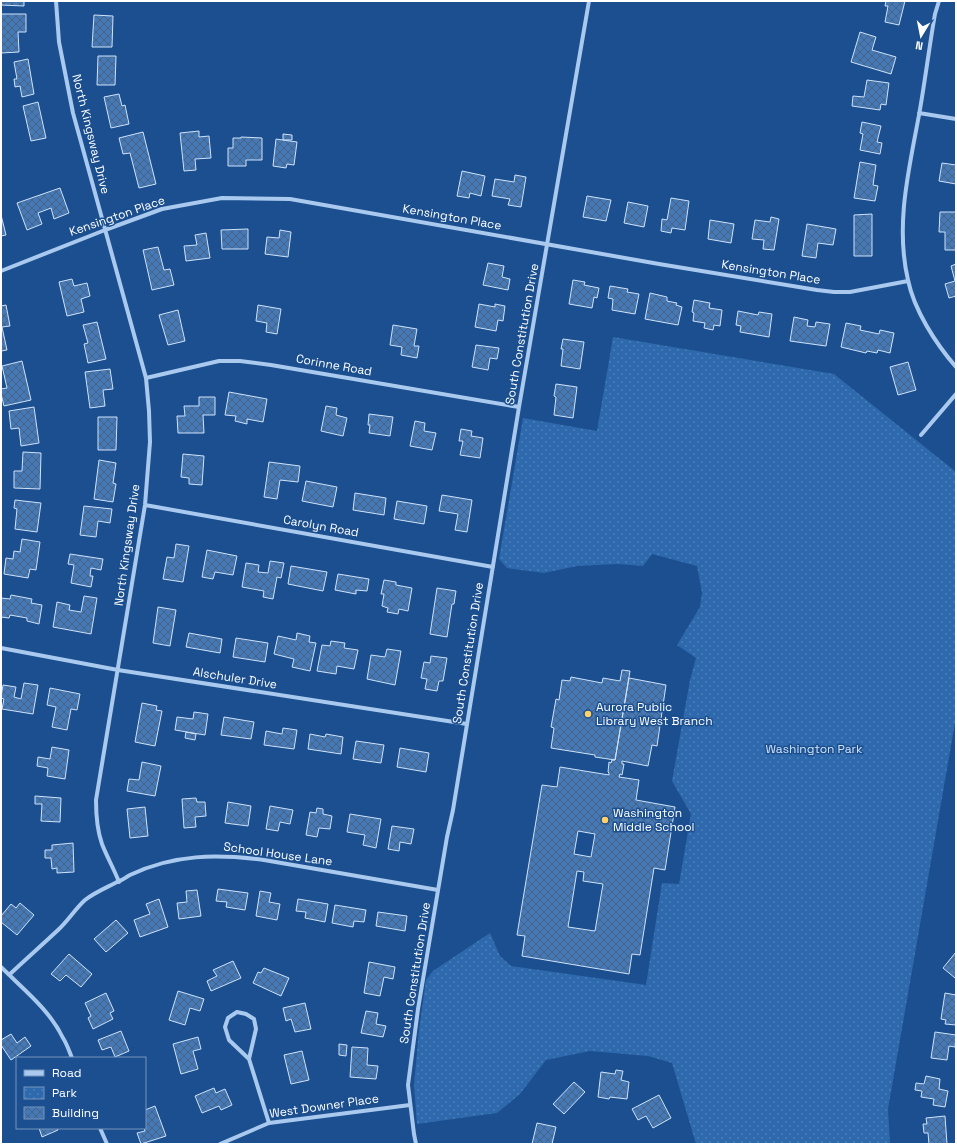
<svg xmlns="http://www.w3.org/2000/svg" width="957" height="1145" font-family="'Space Grotesk',sans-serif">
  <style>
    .park { fill: url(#park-dots) }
    .building { fill: url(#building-cross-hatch); stroke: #cfe3fa; fill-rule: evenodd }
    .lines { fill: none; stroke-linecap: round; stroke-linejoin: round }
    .minor { stroke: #a9c9ee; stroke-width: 4 }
    .poi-dot { fill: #ffd166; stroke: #1b4f8f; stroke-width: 1.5 }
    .labels { text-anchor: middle; stroke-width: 3; stroke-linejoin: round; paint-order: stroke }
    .street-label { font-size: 12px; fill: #fff; stroke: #1b4f8f }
    .poi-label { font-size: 12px; fill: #fff; stroke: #1b4f8f; text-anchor: start }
    .park-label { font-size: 12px; fill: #cfe3fa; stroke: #1b4f8f }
  </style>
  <defs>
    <pattern id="park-dots" width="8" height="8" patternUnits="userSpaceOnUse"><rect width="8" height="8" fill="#2e69ad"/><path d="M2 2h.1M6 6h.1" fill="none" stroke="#4d80b9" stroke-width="1.8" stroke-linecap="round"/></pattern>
    <pattern id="building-cross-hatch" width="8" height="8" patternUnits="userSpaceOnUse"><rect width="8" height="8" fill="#4478b7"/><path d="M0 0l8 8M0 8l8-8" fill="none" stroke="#486282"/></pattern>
  </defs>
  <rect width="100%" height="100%" fill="#1b4f8f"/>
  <path class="park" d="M613,337L834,374L956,472V717L888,1109L890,1144H696L672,1063L648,1056L590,1051L546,1060L520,1094L497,1113L417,1124L414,1085L419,1030L426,980L433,971L490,933L500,956L511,966L646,985L662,883L679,884L691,814L672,781L690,680L696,658L677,645L700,607L702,593L697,566L652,554L643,566L618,564L577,566L544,573L507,568L499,559L523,418L597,431Z"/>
  <path class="building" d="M1,1H24V6L1,5Z
    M886,1H905L899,25L885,22L888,6H885Z
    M1,14H26V32H18L19,52L1,53Z
    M94,15L113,16L112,47H92Z
    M860,32L876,37L872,50L896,57L891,74L851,62Z
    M98,56H116L115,85H97Z
    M28,59L34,94L22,97L20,86L15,87L14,79H17L14,62Z
    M867,80L889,83L886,105L881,104L880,110L852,106L853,96L864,97Z
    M119,94L122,106L125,105L129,124L111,128L104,97Z
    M38,102L46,138L31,141L23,106Z
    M862,122L881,126L877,142L882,143L880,154L860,150L863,134L860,133Z
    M199,131V137L209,136L211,158L195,159L196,170L184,171L180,133Z
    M143,132L156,184L139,188L130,153L123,154L119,138Z
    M283,134L292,135V140H283Z
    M241,137L262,138V160H246V166H228V148H233V138H241Z
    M276,139L297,142L294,165L287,164L286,168L273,166Z
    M860,162L876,165L873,185L878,186L875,201L854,198Z
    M942,163L956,165V184L939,181Z
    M462,171L485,176L481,196L470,193L469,198L457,196Z
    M515,175L526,177L521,207L508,205L510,199L492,196L495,179L514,182Z
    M60,188L69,213L54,219L51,208L38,213L42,224L27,230L17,203Z
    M587,196L611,200L606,221L583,217Z
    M671,198L689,201L685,230L672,228L671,233L661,231L662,219L667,220Z
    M628,202L648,206L644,227L624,223Z
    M940,212H956V250H945V232H939Z
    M872,214V256H854V215Z
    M1,215L6,235L1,236Z
    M771,217L779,219L774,250L763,249L764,240L752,239L755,220L770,222Z
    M710,220L734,224L731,243L708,239Z
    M807,224L836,229L833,245L818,243L816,258L802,256Z
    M248,229V249H222L221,230Z
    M280,230L291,232L288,257L265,254L267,237L279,238Z
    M206,233L210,258L186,261L184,246L197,245L195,235Z
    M158,247L164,270L170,269L174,285L152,290L143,250Z
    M488,263L504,266L502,277L510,279L508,290L483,285Z
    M956,264V296L949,298L945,284L955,281L951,266Z
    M72,279L74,286L87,283L90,296L81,299L84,312L67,316L59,282Z
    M573,280L585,282L584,285L599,288L597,298L594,297L592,308L569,304Z
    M610,286L628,289L627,292L639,294L635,314L612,310L613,299L608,298Z
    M650,293L667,297V301L677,303L676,305L682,307L678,325L645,319Z
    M694,300L710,303L709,308L722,310L720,326L714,325L713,330L704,328L705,323L693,321L694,313L692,312Z
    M479,304L495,307V304L505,306L503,321L498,320L496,331L475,327Z
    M6,305L10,326L2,327L7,350L1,351V306Z
    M258,305L281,309L277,334L266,332L267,323L256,321Z
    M178,310L185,341L168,345L159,315Z
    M738,311L758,315L759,312L772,314L769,337L740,332L741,326L736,325Z
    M794,317L808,320L807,326L815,327L816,322L830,324L826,346L790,341Z
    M97,322L106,359L88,363L84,344L88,343L83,325Z
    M846,323L861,326L860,330L879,334L880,330L894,333L890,353L878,350L877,353L867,351L866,353L841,347Z
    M393,325L417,329L414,346H419L417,358L401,355L402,347L390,345Z
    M563,339L584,342L580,369L561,366L563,349H561Z
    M476,345L499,348L497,359L490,358L488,370L472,367Z
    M22,361L31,400L4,406L1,394V389L7,388L2,366Z
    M908,362L916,390L898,395L890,367Z
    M110,369L113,389L103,390L105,406L90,408L85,372Z
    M556,384L577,387L573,418L554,415L556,397L554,396Z
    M229,392L267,399L263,422L247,419V424L235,421L236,416L225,415Z
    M199,397H215V415H203L204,433H178L177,416H185L184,406H199Z
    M326,406L337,408L336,415L347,418L343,436L321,431Z
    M34,407L39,443L21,446L19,428L11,429L9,411Z
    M369,414L393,417L390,436L369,433L370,425H368Z
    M98,417H117L116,450H98Z
    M415,421L425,423L424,431L436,433L432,450L410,446Z
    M461,429L472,431L471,436L483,438L480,458L460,455L463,441H459Z
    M23,452L41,453L40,489L14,488V471H22Z
    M183,454L204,456L202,485L189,484V478L181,477Z
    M99,460L116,463L113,483L116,484L113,502L94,499Z
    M269,462L300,466L298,482L280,480L277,499L264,497Z
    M306,481L337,487L333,507L302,501Z
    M355,493L386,498L384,515L353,510Z
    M442,495L472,500L467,532L455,530L458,514L439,511Z
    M15,500L41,503L37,532L15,529L17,509L14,508Z
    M397,501L427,506L424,524L394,519Z
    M84,506L112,509L110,523L98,521L96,537L80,535Z
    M22,539L40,542L36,570L30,569L28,578L4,574L6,558L13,559L14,551L20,552Z
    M176,544L189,546L183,582L163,579L167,557L174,558Z
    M207,550L237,556L233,575L215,572L213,579L202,577Z
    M70,554L103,559L101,570L91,568L90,576H93L91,587L71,583L74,565L68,564Z
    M270,561L284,563L281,578L277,577L273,599L263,597L264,591L242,587L246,563L259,565L258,572L268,573Z
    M291,566L327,572L323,591L288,584Z
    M338,574L369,579L367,591L356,590V594L335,590Z
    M384,580L396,582V585L412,588L408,611L399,609L398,614L387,612L388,608L382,606L384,594H381Z
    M437,588L456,591L454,604H452L447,637L430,634Z
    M11,595L32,599L31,603L42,605L39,624L27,621V618L10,615L9,618L1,617V598L10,599Z
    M84,596L97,598L91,634L53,627L57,602L70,605L69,610L81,612Z
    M158,607L176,610L170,646L153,643Z
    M189,633L222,639L220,653L186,647Z
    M297,633L310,636L309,642L316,643L310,671L292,667L294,659L274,654L278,636L296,640Z
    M236,638L268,643L265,662L233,657Z
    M331,641L345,643L344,648L358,650L354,669L337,666L336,674L317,671L322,645L330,646Z
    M387,649L401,651L395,685L367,679L371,655L385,657Z
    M431,656L447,658L443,681H439L437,691L425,689L427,679L421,678L424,662L430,663Z
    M622,670L630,671L615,760L595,757V755L551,748L554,728L551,727L556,699L559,700L562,680L570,681L571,677L602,683L603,678L620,681Z
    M629,678L666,685L657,746L652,745L648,766L622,761V764H624L622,775L620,774L619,777L639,780L636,800L675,807L665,870L654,868L640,955L632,954L629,974L522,956L525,936L517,935L542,785L557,787L560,767L609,775V773L608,772L609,762L611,763L612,760H615ZM578,831L595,834L591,857L574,854ZM577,871L584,872L583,881L603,884L595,931L568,927Z
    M24,683L38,685L33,714L2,709L4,699L1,698V697L3,685L16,687L14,697L21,699Z
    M50,688L80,694L77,710L71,709L67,730L52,727L56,707L47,705Z
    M142,703L157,706L156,710L162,711L155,746L135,742Z
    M194,712L208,714L205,735L175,730L177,717L193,719Z
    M224,717L254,722L251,739L221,735Z
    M283,728L297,730L294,749L264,745L266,731L282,734Z
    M186,732L196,734L195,740L185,738Z
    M310,734L325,737L326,734L343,737L341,754L308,749Z
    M356,741L384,745L381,763L353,759Z
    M52,747L69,750L65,779L47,776L48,768L37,766L38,757L50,759Z
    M400,748L429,753L426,772L397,767Z
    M142,762L161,766L155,796L127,791L129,779L139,780Z
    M35,796L61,798L60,822L41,821L42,804H35Z
    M196,798L197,802H205L206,816L195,817L196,827L184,828L182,799Z
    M228,802L251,806L248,826L225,823Z
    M270,806L293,810L290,824L280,822L278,831L266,829Z
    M145,807L148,836L130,838L127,809Z
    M317,808L323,809V814L332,816L330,829L319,828L317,837L306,835L310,812L316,813Z
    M350,814L381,819L376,848L363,845L365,835L347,832Z
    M392,826L414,829L411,844L400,842L399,851L388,849Z
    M73,843L74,872L57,873V868L52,869L51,858H45V850H52V845Z
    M218,889L248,893L245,910L226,907L227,902L216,901Z
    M197,890L201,916L179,919L177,903L187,902L186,891Z
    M260,891L271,893L269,902L280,904L277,920L256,916Z
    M159,899L168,927L140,937L134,920L150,914L146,904Z
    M298,899L328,904L325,922L305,918L306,912L296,911Z
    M20,903L34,915L17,935L1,922V916L11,904L16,908Z
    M335,905L366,910L364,922L354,921L353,927L332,923Z
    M378,912L407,916L405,931L376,926Z
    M116,920L128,933L106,952L94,939Z
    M956,952V976L955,978L943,968Z
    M69,954L92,974L81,987L66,975L60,981L51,974Z
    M233,961L241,978L211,991L207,981L217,976L213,970Z
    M369,962L395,967L393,979L384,977L380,996L364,993Z
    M264,968L289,978L281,996L253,983L258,972L261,973Z
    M178,991L204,999L200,1011L190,1008L185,1025L169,1020Z
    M106,993L114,1011L110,1013L113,1019L93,1029L88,1018L91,1016L85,1003Z
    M945,993L956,995V1025L945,1024L946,1020L941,1019Z
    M305,1003L311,1029L295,1032L291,1019L286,1021L283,1008Z
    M366,1011L378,1013L376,1024L386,1026L383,1037L361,1033Z
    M121,1031L129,1051L115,1057L111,1047L102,1050L98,1040Z
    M935,1032L956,1035L955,1047L949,1046L947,1060L931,1058Z
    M11,1034L17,1043L25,1037L31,1046L11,1060L1,1045V1040Z
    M198,1037L201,1049L193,1051L198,1069L181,1074L173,1044Z
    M339,1044L347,1045L346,1056L339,1055Z
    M352,1047L368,1048L367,1065L378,1066L376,1079L350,1077Z
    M302,1051L309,1080L291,1084L284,1055Z
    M616,1070L623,1071L621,1080L629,1082L627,1099L610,1097L609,1099L598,1097L601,1072L615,1074Z
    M926,1076L940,1079L939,1089L948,1091L945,1107L933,1105L934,1099L921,1097L922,1091L915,1090L916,1083L924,1084Z
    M574,1082L585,1092L564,1114L553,1104Z
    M214,1088L216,1093L225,1089L232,1105L221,1110L219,1106L202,1113L195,1096Z
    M659,1095L671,1118L653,1128L646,1116L638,1120L632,1109Z
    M155,1106L166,1136L141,1144L137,1133L145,1131L144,1128L145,1110Z
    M945,1116L947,1144H929L928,1133H924L923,1124H927L926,1118Z
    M537,1123L556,1127L552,1144H532Z
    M39,1128H57L58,1130L42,1137Z"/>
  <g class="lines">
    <path class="minor" d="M56,1L59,42L73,113L146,378L149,411L150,442L145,505L96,800C96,814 97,830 102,844C107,857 114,869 119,882
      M939,1L935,14C929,48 925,82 919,115C909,169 895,225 908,280C914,310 936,344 956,367
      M919,113L956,119
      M1,271L105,230L162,209L222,198L290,199L659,264L817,290L834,292H850L908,281
      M146,378L219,361H240L271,365L519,407
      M921,435L956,394
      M145,505L493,567
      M1,648L118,670L467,724
      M1,967C23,989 49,1009 63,1038C67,1044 69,1051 72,1058
      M9,975C25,960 42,945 58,930C68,921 75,909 85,900C95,892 108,887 119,881C123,880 126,877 130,875C174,854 217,854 264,860L438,890
      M249,1059L229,1040L225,1027L228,1018L237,1012L246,1014L254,1019L256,1029L249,1059L269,1123
      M100,1128L107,1144
      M220,1144L269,1123L410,1105
      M416,1144L414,1134L408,1085L418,1009L447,837L453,810L519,407L589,1"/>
  </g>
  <g class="poi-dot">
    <circle cx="588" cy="714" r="4"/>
    <circle cx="605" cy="820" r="4"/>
  </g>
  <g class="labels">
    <g class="street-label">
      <text transform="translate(91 134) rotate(76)" y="4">North Kingsway Drive</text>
      <text transform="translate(117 216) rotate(-19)" y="4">Kensington Place</text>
      <text transform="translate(452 217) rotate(10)" y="4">Kensington Place</text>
      <text transform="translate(771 272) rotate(9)" y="4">Kensington Place</text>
      <text transform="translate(522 334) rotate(-80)" y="4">South Constitution Drive</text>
      <text transform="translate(334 365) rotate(10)" y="4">Corinne Road</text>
      <text transform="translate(321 526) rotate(10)" y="4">Carolyn Road</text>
      <text transform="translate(127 545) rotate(-82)" y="4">North Kingsway Drive</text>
      <text transform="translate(468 653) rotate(-81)" y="4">South Constitution Drive</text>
      <text transform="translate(235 678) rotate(9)" y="4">Alschuler Drive</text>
      <text transform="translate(278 854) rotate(8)" y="4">School House Lane</text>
      <text transform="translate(415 973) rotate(-81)" y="4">South Constitution Drive</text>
      <text transform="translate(324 1106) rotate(-8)" y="4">West Downer Place</text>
    </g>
    <g class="poi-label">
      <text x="596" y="711">Aurora Public<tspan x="596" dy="14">Library West Branch</tspan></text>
      <text x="613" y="817">Washington<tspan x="613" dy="14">Middle School</tspan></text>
    </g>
    <g class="park-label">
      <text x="814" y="753">Washington Park</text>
    </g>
  </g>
  <rect width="957" height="1145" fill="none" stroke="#ffffff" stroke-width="4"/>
  <rect x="16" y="1057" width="130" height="72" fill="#1b4f8f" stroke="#7695bc"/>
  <rect x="24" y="1070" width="20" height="6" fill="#a9c9ee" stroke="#7695bc"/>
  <text x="52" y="1077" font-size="12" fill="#ffffff">Road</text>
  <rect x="24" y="1087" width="20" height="12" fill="url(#park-dots)" stroke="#7695bc"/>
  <text x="52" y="1097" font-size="12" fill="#ffffff">Park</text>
  <rect x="24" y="1107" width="20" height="12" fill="url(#building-cross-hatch)" stroke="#7695bc"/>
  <text x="52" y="1117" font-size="12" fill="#ffffff">Building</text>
  <g transform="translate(921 36) rotate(190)" stroke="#1b4f8f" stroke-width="3" paint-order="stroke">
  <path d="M0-3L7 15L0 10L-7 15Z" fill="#ffffff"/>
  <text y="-6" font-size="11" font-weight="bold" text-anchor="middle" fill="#ffffff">N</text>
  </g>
</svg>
